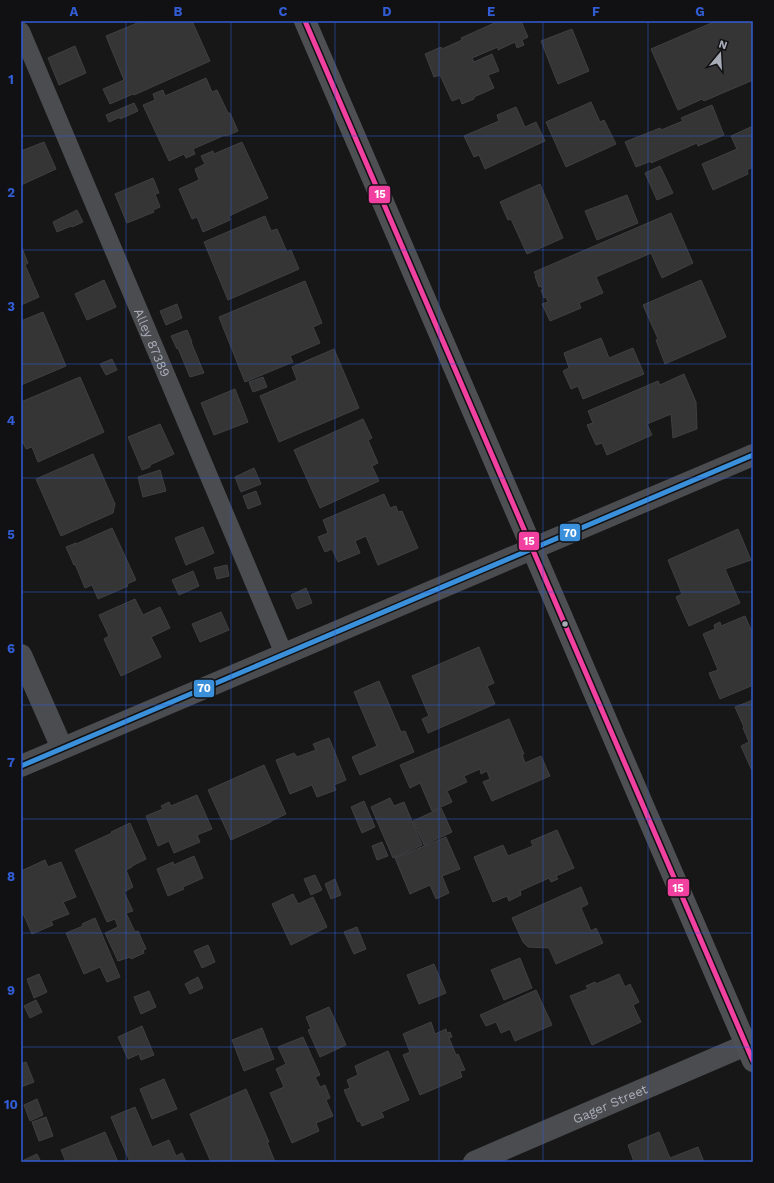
<svg xmlns="http://www.w3.org/2000/svg" width="774" height="1183" font-family="'Work Sans',sans-serif">
  <style>
    .building { fill: #353536; stroke: #3f4043 }
    .lines { fill: none; stroke-linecap: round; stroke-linejoin: round }
    .service { stroke: #4b4c50; stroke-width: 18 }
    .minor { stroke: #4b4c50; stroke-width: 22 }
    .tertiary { stroke: #4b4c50; stroke-width: 22 }
    .primary { stroke: #4d4f52; stroke-width: 22 }
    .bus-1-casing { stroke: #111113; stroke-width: 8 }
    .bus-2-casing { stroke: #111113; stroke-width: 8 }
    .bus-1 { stroke: #f240a1; stroke-width: 5 }
    .bus-2 { stroke: #3a90db; stroke-width: 5 }
    .grid { fill: none; stroke: #325cd3; stroke-width: 1; stroke-opacity: 0.55 }
    .bus-dot { fill: #a8adb8; stroke: #111113; stroke-width: 1.5 }
    .labels { text-anchor: middle; stroke-width: 3; stroke-linejoin: round; paint-order: stroke }
    .street-label { font-size: 13px; fill: #a8adb8; stroke: #111113 }
    .line-badge { stroke: #111113; stroke-width: 1.5 }
    .badge-label { font-size: 11px; text-anchor: middle; font-weight: bold; fill: #fff }
    .neatline { fill: none; stroke: #325cd3; stroke-width: 1.5 }
    .grid-label { font-size: 13px; text-anchor: middle; font-weight: bold; fill: #325cd3 }
  </style>
  <rect width="100%" height="100%" fill="#171717"/>
  <path class="building" d="M142,21H192L210,61L134,95L133,94L110,104L103,89L124,80L106,36Z
    M499,21H521L528,37L522,40L524,45L517,48L515,42L498,50V47L472,58L474,62L492,54L499,71L488,75L494,88L474,97V99L462,104L460,98L452,101L440,75L434,77L425,54L441,47L442,49L462,40L461,38Z
    M716,21H723L724,22L726,21H750L753,28V80L704,101L702,99L678,110L651,49Z
    M572,29L589,71L558,84L541,41Z
    M75,46L86,73L59,85L48,58Z
    M206,78L212,92L217,90L228,113H230L238,131L226,136L225,135L193,149L195,154L186,158L184,154L169,161L143,105L155,100L153,94L163,90L165,96Z
    M591,102L600,122L604,120L616,144L566,167L546,122Z
    M134,103L138,111L120,119V117L109,122L106,115Z
    M712,105L724,135L698,146L697,143L651,163V161L636,167L625,142L660,128L661,130L683,121L681,118Z
    M516,107L525,127L536,122L545,141L485,169L479,155L474,157L464,136L499,121L497,115Z
    M753,126V167L747,170L748,174L713,190L702,164L737,149L731,136Z
    M44,142L56,169L21,185V151Z
    M242,142L268,198L229,216L230,220L203,232L197,217L192,219L179,189L199,180L195,169L205,164L201,156L213,151L214,154Z
    M660,166L673,193L657,200L645,173Z
    M153,178L159,193L155,194L160,207L153,210L154,212L127,223L115,194Z
    M540,184L563,238L527,254L511,219L508,220L500,202Z
    M627,195L638,223L597,240L585,211Z
    M77,210L83,222L72,227L71,226L57,232L53,222Z
    M671,213L693,263L662,278L651,253L596,277L603,293L579,303L581,308L550,321L542,304L548,302L546,297L544,298L541,290H543L541,286L539,287L535,276H536L534,272Z
    M265,216L271,231L277,229L287,252L291,250L299,269L228,300L204,242Z
    M21,246L28,263L25,265L39,297L21,305Z
    M104,280L116,307L87,320L75,294Z
    M701,280L726,337L665,364L656,340L658,339L643,305Z
    M305,281L322,323L313,327L320,343L290,356L293,362L245,382L219,317Z
    M177,304L182,318L166,325L160,311Z
    M43,312L66,366L21,385V321Z
    M187,330L192,342H191L204,373L190,377L178,348L177,349L171,336Z
    M601,338L609,358L633,348L644,374L583,399L578,386L571,389L563,371L569,368L564,353Z
    M334,349L359,408L279,442L260,396L297,380L292,367Z
    M112,359L117,370L106,375L100,364Z
    M684,374L696,402L697,429L673,438L671,414L647,424L652,435L607,455L602,443L596,445L587,425L593,423L588,411L658,381L660,385Z
    M80,377L104,432L38,462L32,447L26,449L21,438V402Z
    M263,377L267,387L253,392L249,382Z
    M235,389L248,422L214,435L201,403Z
    M363,419L372,438L368,440L378,463L372,466L379,481L320,508L294,450Z
    M160,424L174,454L150,465V467L142,470L128,437Z
    M93,454L115,504L113,513L61,536L36,479Z
    M254,468L261,484L241,492L235,477Z
    M160,470L166,491L143,497L138,477Z
    M256,491L261,504L248,509L243,496Z
    M384,494L390,508L396,506L398,512L402,511L418,548L378,565L366,536L355,541L360,553L338,562L332,549L325,552L318,537L328,533L323,520Z
    M203,527L214,553L186,565L175,538Z
    M112,528L136,580L127,584L128,586L98,599L92,585L85,588L75,564L74,565L66,547L76,543V544Z
    M738,529L751,560L725,569L740,603L689,626L676,597L682,594L668,560Z
    M227,565L229,576L217,579L214,568Z
    M193,571L199,586L179,595L172,580Z
    M306,588L312,603L297,609L291,595Z
    M135,599L143,615L160,607L170,628L151,637L161,657L121,676L104,639L109,636L99,615Z
    M221,612L229,630L200,642L192,624Z
    M745,616L753,634V683L750,684L751,686L720,699L709,673L718,670L703,634L715,629L714,625L720,622L721,626Z
    M479,647L494,683L487,686L495,704L428,733L422,719L429,716L412,676Z
    M379,681L401,732L405,731L414,752L360,775L352,757L377,746L354,692Z
    M753,700V773L741,746L749,742L743,728L744,727L735,707Z
    M509,719L524,754H522L525,763L541,756L550,776L492,801L483,782L490,779L487,771L481,774L480,769L464,776L467,782L447,791L452,802L432,811L420,783L410,788L400,765Z
    M329,738L346,780L334,785L336,790L317,797L312,785L290,794L276,760L294,753L297,757L316,750L313,744Z
    M264,765L286,814L271,821V822L231,840L208,790Z
    M197,795L212,829L197,835L200,842L174,853L169,841L158,846L146,816L163,809L161,806L169,802L171,806Z
    M390,798L394,806L404,802L422,845L393,858L371,807Z
    M364,801L375,827L362,833L351,807Z
    M441,808L452,832L424,845L413,821Z
    M130,823L146,859L132,866V867L126,870L133,887L124,892L133,911L126,913L135,932L138,931L146,949L143,950L144,953L131,959L130,957L118,961L105,933L118,927L115,919L107,922L75,850L112,833L111,832Z
    M557,830L574,868L556,876L558,879L551,882L549,878L520,891L521,895L509,901L507,896L493,902L474,857L503,845L508,856L533,846L531,841Z
    M446,837L460,869L442,876L449,893L436,899L430,885L410,894L395,858Z
    M382,842L388,856L377,860L372,846Z
    M194,856L203,878L183,887L184,889L168,896L157,869L173,862L174,865Z
    M45,860L48,867L61,862L76,897L63,902L69,914L51,921L53,925L32,934L21,909V871Z
    M315,875L322,890L311,895L304,879Z
    M335,879L341,895L331,899L325,884Z
    M581,887L588,904L581,908L591,931L596,928L603,943L556,964L549,948L528,947L523,942L512,918Z
    M293,894L298,904L313,897L327,927L291,945L272,904Z
    M95,918L120,977L107,982L100,967L84,974L66,933L83,926L82,924Z
    M357,927L366,949L354,954L344,932Z
    M208,945L215,962L202,968L194,951Z
    M520,958L532,988L504,1000L491,970Z
    M434,964L446,993L419,1004L407,975Z
    M39,974L47,992L34,998L27,979Z
    M619,974L625,987L630,984L639,1002L633,1005L641,1022L592,1045L570,996L588,989L586,986L595,982L596,984Z
    M198,977L203,988L190,994L185,984Z
    M536,990L552,1025L515,1041L510,1029L501,1033L496,1022L486,1026L480,1015Z
    M149,991L156,1007L141,1014L134,997Z
    M36,1000L42,1012L30,1018L24,1006Z
    M329,1007L346,1045L320,1057L308,1030L311,1029L306,1017Z
    M431,1022L435,1034L446,1029L447,1033L450,1032L452,1037L449,1038L456,1055L458,1054L465,1070L460,1071L462,1077L420,1095L403,1055L410,1052L403,1034Z
    M142,1026L154,1055L141,1060L139,1054L128,1059L118,1037Z
    M262,1028L274,1059L244,1071L232,1040Z
    M303,1037L320,1075L315,1077L320,1087L325,1085L330,1098L326,1100L333,1116L316,1123L319,1131L292,1143L270,1093L284,1087L276,1069L286,1064L278,1047Z
    M388,1051L409,1100L381,1112L384,1117L362,1126L360,1121L358,1122L344,1090L350,1088L347,1080L358,1075L355,1066Z
    M26,1062L34,1082L21,1087V1064Z
    M164,1079L177,1109L152,1119L140,1089Z
    M246,1089L269,1142H267L275,1162H211L190,1114Z
    M37,1099L43,1115L30,1121L24,1105Z
    M135,1107L152,1147L169,1140L176,1156L182,1153L186,1162H130L111,1117Z
    M46,1117L53,1136L39,1141L32,1122Z
    M105,1132L118,1162H66L61,1150Z
    M659,1132L670,1158L698,1147L704,1162H634L628,1145Z
    M37,1154L41,1162H25L24,1160Z"/>
  <g class="lines">
    <path class="service" id="s1" d="M21,31L284,654"/>
    <g class="minor">
      <path d="M21,655L62,748"/>
      <path id="s2" d="M474,1162L746,1045"/>
    </g>
    <path class="tertiary" d="M21,766L753,455"/>
    <path class="primary" d="M305,21L753,1061"/>
    <defs>
      <path id="bus-1" d="M305,21L753,1061"/>
      <path id="bus-2" d="M21,766L753,455"/>
    </defs>
    <use href="#bus-1" class="bus-1-casing"/>
    <use href="#bus-2" class="bus-2-casing"/>
    <use href="#bus-1" class="bus-1"/>
    <use href="#bus-2" class="bus-2"/>
  </g>
  <path class="grid" d="M126,21V1162M231,21V1162M335,21V1162M439,21V1162M543,21V1162M648,21V1162M21,136H753M21,250H753M21,364H753M21,478H753M21,592H753M21,705H753M21,819H753M21,933H753M21,1047H753"/>
  <circle class="bus-dot" cx="565" cy="624" r="3.5"/>
  <g class="labels">
    <g class="street-label">
      <text dy="5" stroke="none"><textPath href="#s1" startOffset="338">Alley 87389</textPath></text>
      <text dy="5" stroke="none"><textPath href="#s2" startOffset="148">Gager Street</textPath></text>
    </g>
  </g>
  <g class="line-badge">
    <rect x="368" y="185" width="23" height="19" rx="4" fill="#f240a1"/>
    <rect x="559" y="523" width="22" height="19" rx="4" fill="#3a90db"/>
    <rect x="518" y="531" width="22" height="20" rx="4" fill="#f240a1"/>
    <rect x="193" y="679" width="22" height="19" rx="4" fill="#3a90db"/>
    <rect x="667" y="878" width="23" height="19" rx="4" fill="#f240a1"/>
  </g>
  <g class="badge-label">
    <text x="380" y="198">15</text>
    <text x="570" y="537">70</text>
    <text x="529" y="545">15</text>
    <text x="204" y="692">70</text>
    <text x="678" y="892">15</text>
  </g>
  <rect width="774" height="1183" fill="none" stroke="#111113" stroke-width="44"/>
  <g transform="translate(720 54) rotate(18)" stroke="#111113" stroke-width="3" paint-order="stroke">
  <path d="M0-3L7 15L0 10L-7 15Z" fill="#a8adb8"/>
  <text y="-6" font-size="11" font-weight="bold" text-anchor="middle" fill="#a8adb8">N</text>
  </g>
  <rect x="22" y="22" width="730" height="1139" class="neatline"/>
  <g class="grid-label">
    <text x="74" y="16">A</text>
    <text x="178" y="16">B</text>
    <text x="283" y="16">C</text>
    <text x="387" y="16">D</text>
    <text x="491" y="16">E</text>
    <text x="596" y="16">F</text>
    <text x="700" y="16">G</text>
    <text x="11" y="84">1</text>
    <text x="11" y="197">2</text>
    <text x="11" y="311">3</text>
    <text x="11" y="425">4</text>
    <text x="11" y="539">5</text>
    <text x="11" y="653">6</text>
    <text x="11" y="767">7</text>
    <text x="11" y="881">8</text>
    <text x="11" y="995">9</text>
    <text x="11" y="1109">10</text>
  </g>
</svg>
